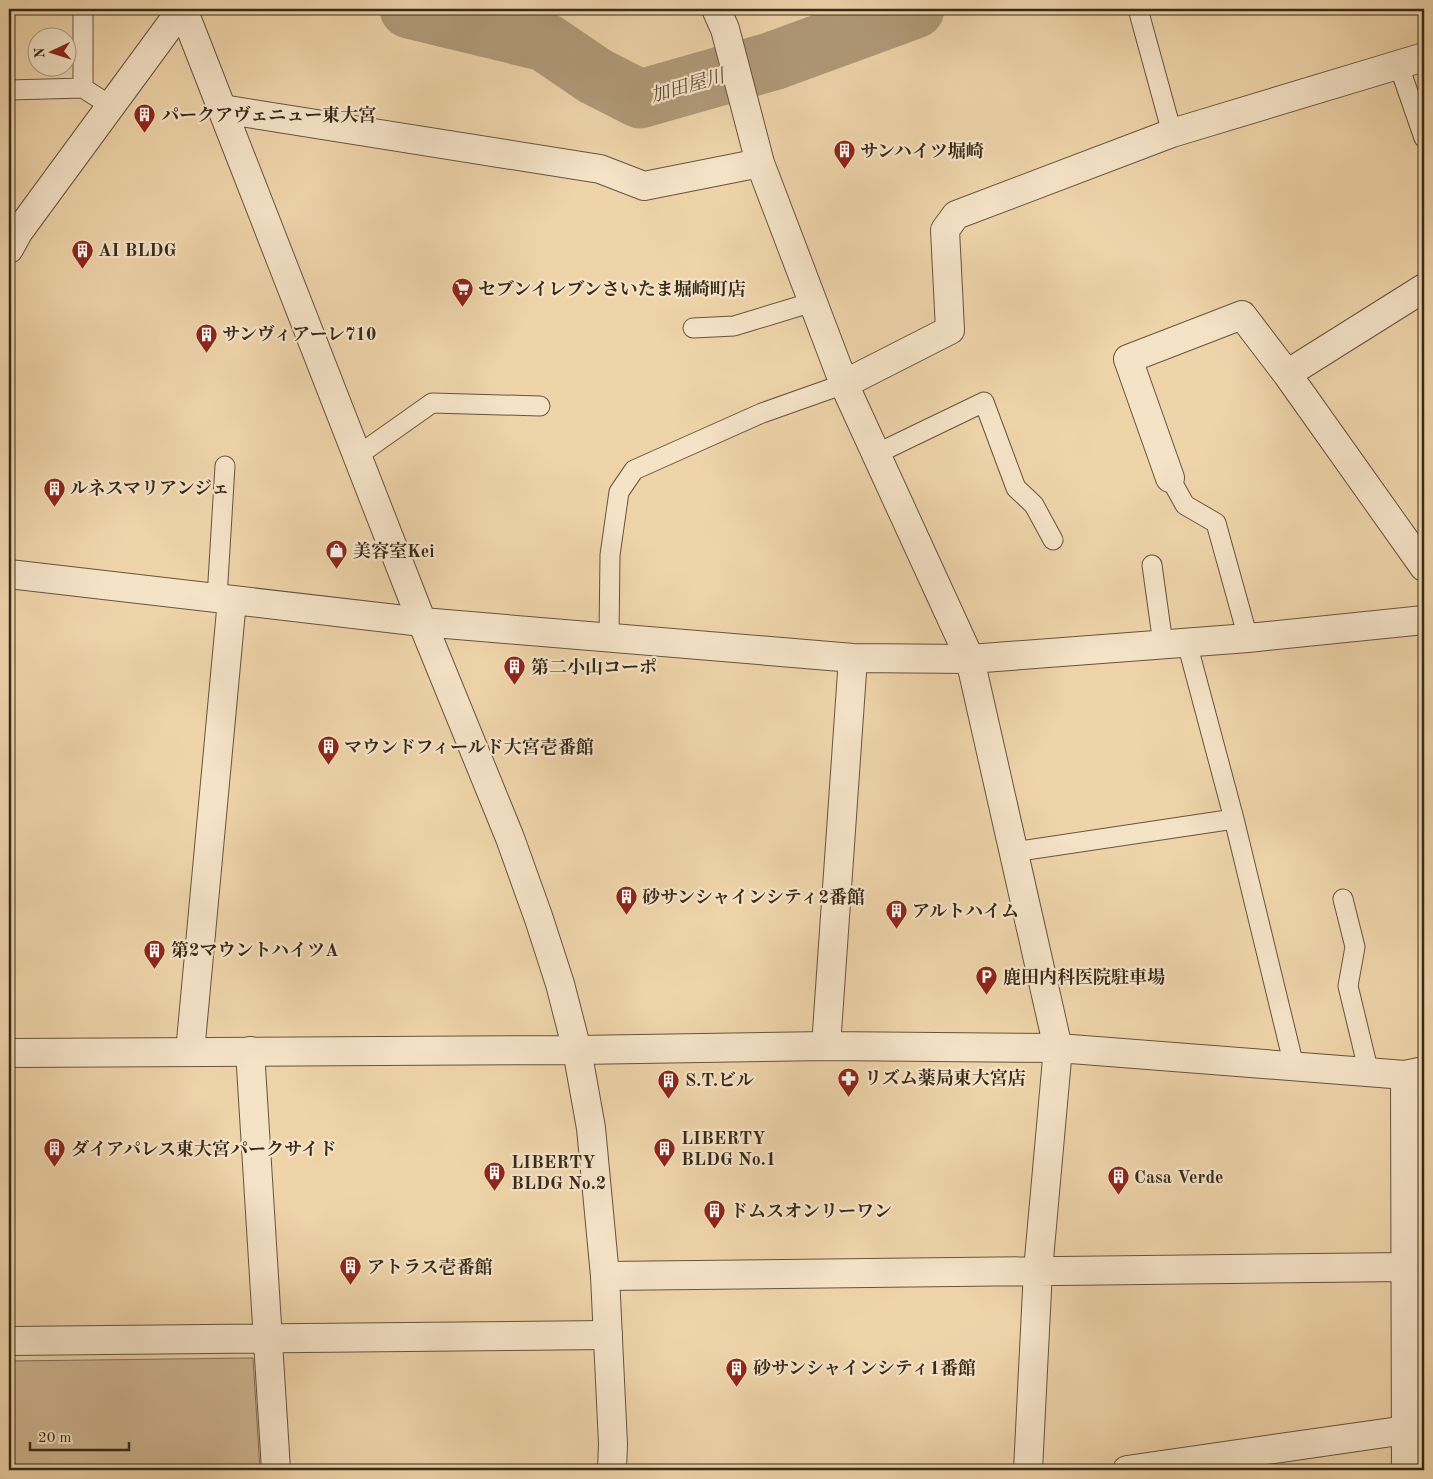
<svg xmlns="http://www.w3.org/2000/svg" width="1433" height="1479" font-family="'Old Standard TT','Noto Serif JP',serif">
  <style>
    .green { fill: #d0b792; stroke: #847056 }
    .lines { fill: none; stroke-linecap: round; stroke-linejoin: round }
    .river { stroke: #b19a79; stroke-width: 59 }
    .service-casing { stroke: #66543e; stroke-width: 21 }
    .minor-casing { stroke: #66543e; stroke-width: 30 }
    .tertiary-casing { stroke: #66543e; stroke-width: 30 }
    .service { stroke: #f5e3c8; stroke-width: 19 }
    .minor { stroke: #f5e3c8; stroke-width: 28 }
    .tertiary { stroke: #f5e3c8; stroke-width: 28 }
    .labels { text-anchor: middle; stroke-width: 4.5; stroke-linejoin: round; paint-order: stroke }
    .poi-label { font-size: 18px; font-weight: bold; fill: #382a1a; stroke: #f5e3c8; text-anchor: start }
    .water-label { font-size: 19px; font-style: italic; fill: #5c4c36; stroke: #f5e3c8 }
  </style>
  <rect width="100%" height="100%" fill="#efd4aa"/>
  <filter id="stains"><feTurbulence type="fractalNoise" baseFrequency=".004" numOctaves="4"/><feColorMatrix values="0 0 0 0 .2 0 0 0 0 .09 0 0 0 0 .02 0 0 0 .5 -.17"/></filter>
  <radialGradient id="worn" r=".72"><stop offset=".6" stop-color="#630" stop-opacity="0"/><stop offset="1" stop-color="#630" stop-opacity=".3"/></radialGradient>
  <path class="green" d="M253,1358L260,1470H9V1361Z"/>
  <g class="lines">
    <path class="river" d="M409,9L545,42L595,76L640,99L773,61L915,9"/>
    <defs>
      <path id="service" d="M83,9V88
        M1138,9L1172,133
        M1399,66L1424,138
        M9,90L83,88L111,106
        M693,328L734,326L813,302
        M876,454L984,402L1016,488L1034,505L1053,540
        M357,456L432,403L540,406
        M1170,478L1185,505L1216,523L1248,638
        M1152,565L1163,644
        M217,598L225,466
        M609,637L610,555L619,492L634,470L762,413L844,384
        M1187,643L1234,819L1294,1066
        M1013,852L1234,819
        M1343,899L1355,947L1348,986L1369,1073"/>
      <path id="minor" d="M716,9L725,29L760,163L844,384L970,659L1058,1048L1038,1270L1028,1470
        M222,109L600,169L644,186L760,163
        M1287,374L1424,288
        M844,384L950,330L945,230L956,215L1172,133L1424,57
        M1170,478L1128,359L1242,315L1287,374L1424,567
        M9,574L422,622L853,658L970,659L1248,638L1424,620
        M826,1046L853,658
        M577,1050L826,1046L1058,1048L1405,1075L1424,1071
        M250,1051L276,1470
        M190,1052L232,600
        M1405,1075L1406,1470
        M605,1276L1405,1267
        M9,1341L608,1335
        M1127,1470L1406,1430"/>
      <path id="tertiary" d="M183,9L422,622L510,838L539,919L560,984L577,1050L591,1128L605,1276L613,1444L612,1470
        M9,249L19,231L182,9
        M9,1053L577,1050"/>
    </defs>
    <use href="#service" class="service-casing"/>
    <use href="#minor" class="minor-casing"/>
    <use href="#tertiary" class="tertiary-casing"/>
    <use href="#service" class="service"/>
    <use href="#minor" class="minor"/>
    <use href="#tertiary" class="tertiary"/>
  </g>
  <defs>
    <symbol id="building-pin" viewBox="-11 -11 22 30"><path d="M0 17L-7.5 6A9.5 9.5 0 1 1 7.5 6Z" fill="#8f2418" stroke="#f5e3c8"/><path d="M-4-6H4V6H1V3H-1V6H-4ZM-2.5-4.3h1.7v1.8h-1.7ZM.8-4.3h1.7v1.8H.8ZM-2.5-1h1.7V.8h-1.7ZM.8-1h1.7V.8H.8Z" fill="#fff"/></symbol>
    <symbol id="supermarket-pin" viewBox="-11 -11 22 30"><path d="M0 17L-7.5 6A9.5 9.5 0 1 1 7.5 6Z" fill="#8f2418" stroke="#f5e3c8"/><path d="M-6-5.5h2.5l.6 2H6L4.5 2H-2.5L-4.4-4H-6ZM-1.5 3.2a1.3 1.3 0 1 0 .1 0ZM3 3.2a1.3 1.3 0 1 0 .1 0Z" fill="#fff"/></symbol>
    <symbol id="shop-pin" viewBox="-11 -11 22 30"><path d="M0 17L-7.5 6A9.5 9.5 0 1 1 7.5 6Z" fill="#8f2418" stroke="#f5e3c8"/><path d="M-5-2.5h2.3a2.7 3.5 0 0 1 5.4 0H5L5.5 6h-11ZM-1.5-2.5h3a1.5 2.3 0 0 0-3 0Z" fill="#fff"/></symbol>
    <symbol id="parking-pin" viewBox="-11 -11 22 30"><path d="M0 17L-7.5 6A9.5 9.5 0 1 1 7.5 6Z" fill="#8f2418" stroke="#f5e3c8"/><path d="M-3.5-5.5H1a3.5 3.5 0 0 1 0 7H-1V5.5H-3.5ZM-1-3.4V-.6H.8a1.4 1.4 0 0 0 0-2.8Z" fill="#fff"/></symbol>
    <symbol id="pharmacy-pin" viewBox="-11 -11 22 30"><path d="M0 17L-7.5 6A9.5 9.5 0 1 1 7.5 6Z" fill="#8f2418" stroke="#f5e3c8"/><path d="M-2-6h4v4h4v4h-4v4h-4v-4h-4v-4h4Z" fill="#fff"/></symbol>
  </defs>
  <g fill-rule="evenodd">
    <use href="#building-pin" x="132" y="102" width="25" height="34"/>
    <use href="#building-pin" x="832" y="138" width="25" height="34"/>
    <use href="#building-pin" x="70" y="238" width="25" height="34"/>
    <use href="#supermarket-pin" x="450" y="276" width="25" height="34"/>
    <use href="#building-pin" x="194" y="322" width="25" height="34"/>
    <use href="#building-pin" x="42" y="476" width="25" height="34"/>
    <use href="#shop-pin" x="324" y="538" width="25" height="34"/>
    <use href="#building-pin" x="502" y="654" width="25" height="34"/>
    <use href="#building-pin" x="316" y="734" width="25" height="34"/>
    <use href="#building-pin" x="614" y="884" width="25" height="34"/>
    <use href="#building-pin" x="884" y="898" width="25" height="34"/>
    <use href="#building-pin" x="142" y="938" width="25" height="34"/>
    <use href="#parking-pin" x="974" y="964" width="25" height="34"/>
    <use href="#pharmacy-pin" x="836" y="1066" width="25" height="34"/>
    <use href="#building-pin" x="656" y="1068" width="25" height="34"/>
    <use href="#building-pin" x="652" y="1136" width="25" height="34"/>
    <use href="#building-pin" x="42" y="1136" width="25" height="34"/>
    <use href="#building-pin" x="482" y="1160" width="25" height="34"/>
    <use href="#building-pin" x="1106" y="1164" width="25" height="34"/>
    <use href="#building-pin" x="702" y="1198" width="25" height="34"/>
    <use href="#building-pin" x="338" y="1254" width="25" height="34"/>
    <use href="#building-pin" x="724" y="1356" width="25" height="34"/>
  </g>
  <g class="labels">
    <g class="poi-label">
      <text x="161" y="121">パークアヴェニュー東大宮</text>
      <text x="860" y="157">サンハイツ堀崎</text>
      <text x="98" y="256">AI BLDG</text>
      <text x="478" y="295">セブンイレブンさいたま堀崎町店</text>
      <text x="222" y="340">サンヴィアーレ710</text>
      <text x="70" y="494">ルネスマリアンジェ</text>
      <text x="353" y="557">美容室Kei</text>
      <text x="531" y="673">第二小山コーポ</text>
      <text x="344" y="753">マウンドフィールド大宮壱番館</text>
      <text x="642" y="903">砂サンシャインシティ2番館</text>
      <text x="912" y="917">アルトハイム</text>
      <text x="171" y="956">第2マウントハイツA</text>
      <text x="1003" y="983">鹿田内科医院駐車場</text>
      <text x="864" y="1084">リズム薬局東大宮店</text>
      <text x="685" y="1086">S.T.ビル</text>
      <text x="681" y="1144">LIBERTY<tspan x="681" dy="21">BLDG No.1</tspan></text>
      <text x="71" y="1155">ダイアパレス東大宮パークサイド</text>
      <text x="511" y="1168">LIBERTY<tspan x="511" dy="21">BLDG No.2</tspan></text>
      <text x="1134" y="1183">Casa Verde</text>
      <text x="730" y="1217">ドムスオンリーワン</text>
      <text x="367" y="1273">アトラス壱番館</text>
      <text x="753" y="1374">砂サンシャインシティ1番館</text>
    </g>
    <g class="water-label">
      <text transform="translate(687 85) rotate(-16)" y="7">加田屋川</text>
    </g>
  </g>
  <rect width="1433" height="1479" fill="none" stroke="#efd4aa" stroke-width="30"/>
  <rect x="10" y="10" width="1413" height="1459" fill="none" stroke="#382a1a" stroke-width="2.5"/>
  <rect x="15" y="15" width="1403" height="1449" fill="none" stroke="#382a1a"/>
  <g transform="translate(52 52) rotate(266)"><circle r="24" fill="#f5e3c8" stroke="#a99982"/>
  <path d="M0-4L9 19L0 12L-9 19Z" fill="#8f2418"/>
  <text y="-8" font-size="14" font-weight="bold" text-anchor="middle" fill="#382a1a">N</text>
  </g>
  <path d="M30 1442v8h99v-8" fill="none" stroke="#382a1a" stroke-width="2.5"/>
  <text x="38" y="1442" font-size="15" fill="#382a1a" stroke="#f5e3c8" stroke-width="4" paint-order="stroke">20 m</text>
  <rect width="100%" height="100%" filter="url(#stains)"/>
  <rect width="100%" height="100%" fill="url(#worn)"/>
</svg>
